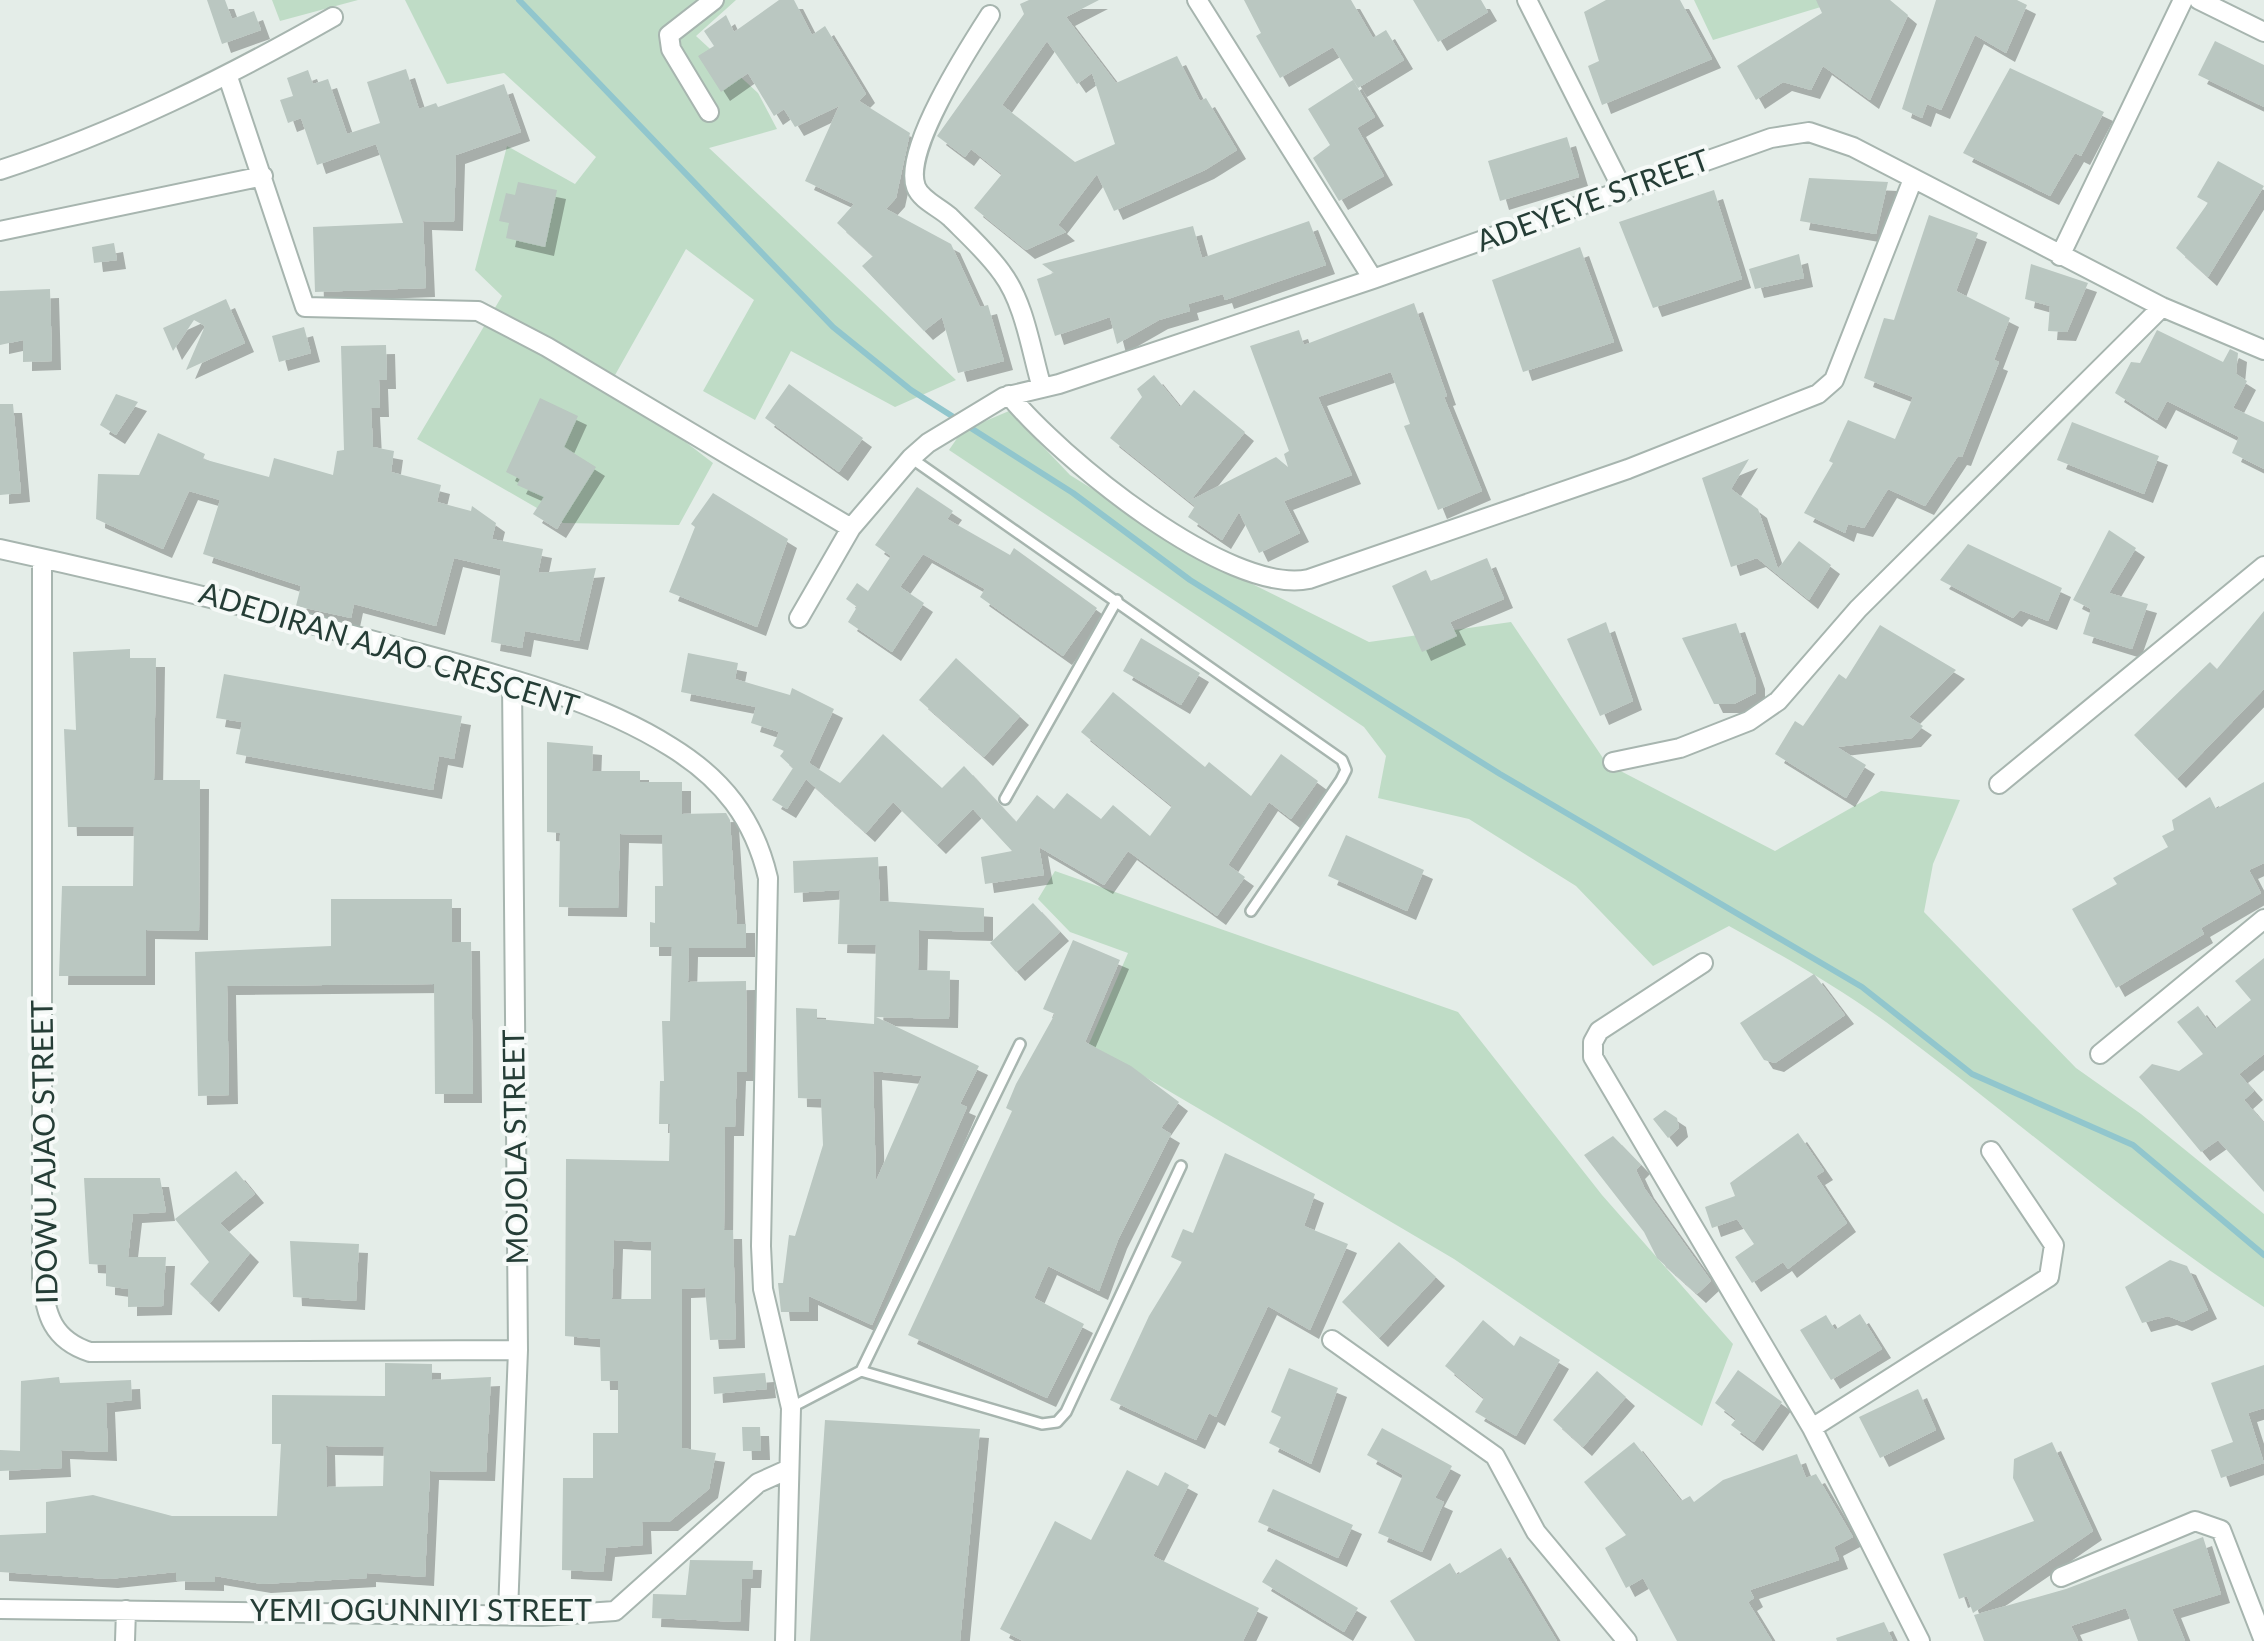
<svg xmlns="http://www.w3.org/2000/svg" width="2264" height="1641" font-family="Lato,sans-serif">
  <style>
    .green { fill: #bfdcc6 }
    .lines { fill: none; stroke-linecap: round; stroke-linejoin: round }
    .stream { stroke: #91c6cd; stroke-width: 6 }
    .building { fill: #bac7c1; fill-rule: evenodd; filter: url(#shadow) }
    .lane-casing { stroke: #a7b5af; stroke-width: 14 }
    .street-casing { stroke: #a7b5af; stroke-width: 22 }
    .lane { stroke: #fff; stroke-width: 9 }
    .street { stroke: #fff; stroke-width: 18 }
    .labels { text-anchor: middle; stroke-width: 8; stroke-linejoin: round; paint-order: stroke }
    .street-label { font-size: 30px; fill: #253d36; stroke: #f5f9f7 }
  </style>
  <defs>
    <filter id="shadow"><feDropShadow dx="9" dy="9" stdDeviation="0" flood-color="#0004"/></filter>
  </defs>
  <rect width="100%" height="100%" fill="#e4ede8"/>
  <path class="green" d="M272,0H358L280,21Z
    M405,0H736L696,36L758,93L777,129L709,148L956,380L895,407L791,351L755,420L703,391L754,300L686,249L610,384L713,463L679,525L563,523L417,439L502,296L475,270L507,146L575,184L596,157L504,73L447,84Z
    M1694,0H1820L1824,6L1713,40Z
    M1009,411L1070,475L1214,565L1369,642L1511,622L1607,764L1775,851L1881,791L1960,800L1933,864L1924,912L2076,1068L2141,1114L2264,1214V1307C2131,1221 2013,1116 1886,1022C1836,986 1783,956 1729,926L1653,966L1576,886L1469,819L1378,798L1386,756L1364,727L949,450L962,431Z
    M1055,871L1458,1012L1602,1195L1733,1344L1702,1426L1454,1259L1089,1044L1128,953L1070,932L1038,899Z"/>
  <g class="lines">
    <path class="stream" d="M519,0L833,327L911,390L1073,493L1190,580L1500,774L1862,987L1972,1074L2133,1145L2264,1255"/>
  </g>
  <path class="building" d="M207,0H225L232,19L254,11L261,30L222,44Z
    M779,0H794L812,35L825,26L866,94L859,101L910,133L896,198L886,209L951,244L980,307L988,305L1004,361L958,373L942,317L924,331L862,266L873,256L837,223L854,204L805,181L839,106L795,127L784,109L774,116L748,73L721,92L698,56L714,46L704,31L726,15L734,32Z
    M1029,0H1099L1066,17L1116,83L1177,56L1200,101L1206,98L1237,150L1205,170L1114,211L1097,174L1058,225L1066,232L1026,250L974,208L1002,174L971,149L965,157L937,136L1024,14L1020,4ZM1047,41L1077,84L1092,73L1115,144L1075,162L1002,105Z
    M1244,0H1351L1373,38L1386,30L1404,60L1358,88L1333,47L1280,78L1256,36L1261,33Z
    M1413,0H1481L1488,12L1438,42Z
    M1606,0H1680L1712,59L1602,105L1588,66L1599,61L1584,12Z
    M1816,0H1890L1908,15L1870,100L1823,66L1811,90L1783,82L1756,100L1737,66L1822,13Z
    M1936,0H2017L2027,5L2006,53L1975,35L1941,110L1927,104L1922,118L1902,109Z
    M2215,41L2264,65V107L2198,75Z
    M2010,68L2104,112L2081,156L2075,153L2050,196L1963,153Z
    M406,69L419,109L436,103L438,107L504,84L521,132L456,155L454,222L423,221L426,288L315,292L313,227L403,223L376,144L317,165L301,118L288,123L280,100L293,96L287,78L308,70L313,84L328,79L347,134L380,123L367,82Z
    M1353,80L1375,117L1357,128L1384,176L1339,201L1313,158L1330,145L1308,109Z
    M1567,137L1579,177L1500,201L1488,161Z
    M2218,161L2264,186L2208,277L2176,248L2208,203L2197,197Z
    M1809,178L1888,182L1876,234L1800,221Z
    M518,182L557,190L545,247L506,238L509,223L499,221L506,193L515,195Z
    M1714,190L1742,279L1653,308L1619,222Z
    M1929,215L1978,233L1956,291L2010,318L1994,360L1999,362L1962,457L1958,456L1925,506L1888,489L1864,528L1848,524L1845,533L1804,513L1833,463L1829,461L1848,420L1895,439L1913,397L1864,378L1884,318L1894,320Z
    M1309,221L1326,265L1225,300L1223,294L1188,304L1190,311L1159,320L1117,344L1110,317L1055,336L1037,279L1054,273L1042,264L1193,226L1202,258Z
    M114,243L117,260L94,263L92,247Z
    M1580,247L1614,342L1523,372L1492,280Z
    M1799,254L1804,278L1755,289L1749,269Z
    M2031,264L2088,283L2067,332L2048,331L2050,306L2025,299Z
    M50,289L52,361L23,362V340L0,345V291Z
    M226,299L245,343L186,370L205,326L194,320L173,351L163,328Z
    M1414,303L1447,396L1444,397L1482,491L1438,510L1404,426L1410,424L1391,372L1318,397L1352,475L1284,501L1300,533L1259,553L1239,512L1222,540L1188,517L1195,506L1110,438L1142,397L1137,389L1154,375L1180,407L1194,390L1245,432L1191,500L1276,457L1288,467L1284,454L1289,451L1250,346L1299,330L1304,345Z
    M304,327L311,353L279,362L272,336Z
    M2157,330L2223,362L2230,349L2238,353L2236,374L2247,381L2233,408L2264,422V469L2232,453L2239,437L2167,401L2157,420L2115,393L2131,362L2140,363Z
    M386,345L387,380H379L380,408H371L373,447L394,451L391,472L441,485L437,502L471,511L472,506L496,523L492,539L543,549L538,573L596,568L579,641L525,631L522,648L491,642L501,569L454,558L436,626L354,604L351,618L296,606L301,586L203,554L220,500L189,491L163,549L96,519L98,474L139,475L158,433L205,454L203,459L269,477L274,458L333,475L337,451L344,450L341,346Z
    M789,384L863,438L839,472L765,418Z
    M116,394L138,402L116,435L100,425Z
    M540,398L578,416L564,447L596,467L557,529L533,514L544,497L517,485L520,479L506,472Z
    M0,404H13L21,493L0,495Z
    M2072,422L2159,456L2144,494L2057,460Z
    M1749,459L1731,489L1758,509L1778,569L1799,541L1831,565L1809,600L1757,558L1731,567L1702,478Z
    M917,487L953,511L947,519L1010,555L1014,548L1097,608L1063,656L980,597L985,589L923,554L900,587L924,603L892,652L848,622L857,607L846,599L857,583L868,591L891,556L875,545Z
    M713,493L788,539L757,627L669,592L695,527L691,524Z
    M2109,530L2136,548L2109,593L2148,604L2132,649L2083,634L2091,609L2073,600Z
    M1968,544L2062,588L2048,621L2020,610L2013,618L1940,580Z
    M1487,558L1504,599L1450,622L1457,636L1422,652L1392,586L1426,570L1431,581Z
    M2264,611V689L2177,779L2134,735L2210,662L2217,669Z
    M1606,622L1633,701L1600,716L1567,639Z
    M1736,623L1756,680V693L1734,704H1714L1682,638Z
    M1880,625L1956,670L1909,717L1923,726L1912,738L1837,747L1866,765L1846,798L1775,754L1795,721L1803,726L1839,674L1846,679Z
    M1141,638L1200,673L1181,705L1123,671Z
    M130,649V658H156L154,780H200L199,931L146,930V976H59L62,886H133L134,827H68L64,729L76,730L73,652Z
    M688,653L738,663L735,679L790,695L792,688L834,709L809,763L840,783L883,734L942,788L964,766L1016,822L1037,795L1054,809L1067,793L1101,819L1113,805L1150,836L1172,806L1081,732L1113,692L1205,767L1209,762L1251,796L1281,754L1318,781L1291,819L1269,802L1228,865L1245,877L1217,916L1128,851L1104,885L1039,847L1044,875L985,884L981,857L1012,851L973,809L937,845L893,802L866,833L806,779L787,809L772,800L793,768L780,756L784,751L773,746L779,732L751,723L756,707L681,692Z
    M956,658L1020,716L984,757L919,700Z
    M224,674L462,716L454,759L439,756L433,790L236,754L242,722L216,718Z
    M547,742L593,746L592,771H640V782H682V814L726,813L730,820L737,924H746V948H689L688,982L746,981L747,1072H737L735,1127H725L724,1230H733L736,1339L710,1340L705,1288L682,1289V1448L716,1453L709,1489L669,1522H642L643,1545L606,1548L603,1572L562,1570L563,1478H593V1433H618V1381H601L600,1339L565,1336L566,1159L669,1161L670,1124H659L660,1081H664L662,1021H670L672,947H650V922L655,923V886H663L662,835L620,834L618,908L559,907L560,833L547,832ZM614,1240L651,1242V1299H612Z
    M2264,782V863L2249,870L2261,893L2201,928L2204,934L2116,988L2072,909L2117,884L2113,878L2168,847L2162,836L2174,830L2172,820L2210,797L2216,809Z
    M1346,835L1424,870L1407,911L1328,876Z
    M878,857L880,901L984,908V932L919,930L918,970L950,971L949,1019L876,1017L979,1066L960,1104L967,1107L872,1325L809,1296V1312H781L778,1283H783L789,1235L795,1236L823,1145L821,1099L798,1098L796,1008L817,1009V1019L874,1024L876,945L838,944L840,890L794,893L793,861ZM873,1071L922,1076L876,1181Z
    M331,899H452V942H471L473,1094H435L434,984L227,986L229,1095L198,1096L195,952L331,946Z
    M1033,903L1060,932L1016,972L990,943Z
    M1073,940L1120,960L1085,1042L1131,1066L1179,1102L1161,1128L1171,1134L1118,1240L1099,1291L1048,1266L1034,1298L1084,1324L1047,1398L908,1335L1012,1111L1006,1108L1016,1084L1055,1014L1043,1009Z
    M2264,958V1054L2239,1074L2254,1091L2244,1100L2264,1123V1192L2218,1140L2201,1152L2139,1077L2152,1064L2179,1071L2203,1054L2177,1022L2198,1006L2215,1029L2251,1000L2235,981Z
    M1814,974L1845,1015L1775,1063L1764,1060L1740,1023Z
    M1665,1110L1677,1118L1679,1128L1668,1138L1653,1119Z
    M1798,1133L1824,1171L1816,1176L1847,1223L1788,1269L1783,1262L1752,1283L1735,1257L1754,1244L1737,1219L1712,1228L1705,1207L1735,1196L1730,1183Z
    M1613,1136L1641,1165L1636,1170L1645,1189L1711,1281L1697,1294L1657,1258L1644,1232L1584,1155Z
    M1225,1153L1315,1194L1304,1226L1348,1244L1310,1330L1268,1306L1216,1417L1209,1413L1196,1440L1110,1400L1149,1316L1182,1262L1171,1257L1183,1229L1193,1233Z
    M236,1171L255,1194L220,1223L250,1253L210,1303L190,1284L209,1262L175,1219Z
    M84,1178H160L166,1212L133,1214L128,1257H166L163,1306L128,1307V1289L106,1286V1265L89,1264Z
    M290,1241L359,1244L356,1301L293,1297Z
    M1399,1242L1436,1277L1379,1338L1342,1302Z
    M2170,1260L2187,1266L2208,1310L2183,1322L2168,1316L2142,1323L2125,1287Z
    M1860,1314L1882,1349L1831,1380L1800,1330L1826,1315L1835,1330Z
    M1483,1320L1514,1346L1520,1336L1560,1360L1516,1436L1475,1412L1484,1398L1445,1366Z
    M385,1363L432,1364V1380L491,1377L486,1472L430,1471L425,1577L367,1573V1578L262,1584L215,1576V1582L176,1581V1572L109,1579L0,1572V1535L46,1533V1502L93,1495L172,1516H277L281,1444H272V1395L385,1396ZM326,1446L384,1447L383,1486L327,1487Z
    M2264,1365V1408L2248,1413L2264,1463L2221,1478L2211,1450L2233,1442L2211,1383Z
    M1289,1368L1338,1388L1311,1464L1269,1443L1281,1417L1271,1412Z
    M1738,1370L1782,1402L1754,1442L1731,1425L1736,1419L1715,1403Z
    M1597,1371L1626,1397L1583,1447L1553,1420Z
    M765,1373L767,1389L714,1394L713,1377Z
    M59,1377L60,1383L131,1380L132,1400L106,1403L108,1452L61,1450L62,1468L0,1471V1450L20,1451L21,1381Z
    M1918,1389L1936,1430L1880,1458L1859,1417Z
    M825,1420L980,1429L960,1641H810Z
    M742,1427H760L761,1451H743Z
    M1382,1428L1452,1466L1435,1498L1444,1502L1422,1552L1378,1533L1403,1475L1367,1455Z
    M1634,1442L1681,1501L1690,1496L1694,1502L1723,1480L1797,1454L1806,1478L1816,1474L1853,1537L1834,1547L1839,1560L1750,1590L1754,1598L1748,1602L1772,1641H1677L1643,1578L1626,1588L1605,1548L1626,1535L1584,1482Z
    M2052,1442L2093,1531L1973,1613L1967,1596L1959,1599L1943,1554L2034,1521L2013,1478L2014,1459Z
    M1127,1470L1158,1486L1165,1472L1189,1485L1153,1556L1259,1608L1243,1641H1023L1000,1629L1055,1521L1091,1540Z
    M1273,1489L1353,1525L1338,1558L1258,1522Z
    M2203,1537L2221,1594L2172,1609L2185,1641H2138L2126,1608L2071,1626L2078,1641H1984L1974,1615L2066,1589Z
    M1501,1548L1557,1641H1415L1390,1601L1450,1563L1457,1575Z
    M1276,1559L1358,1608L1344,1632L1262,1582Z
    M690,1560L753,1561L752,1579H742L740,1622L652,1618L653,1594L686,1595Z
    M1884,1622L1893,1641H1837L1836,1638Z"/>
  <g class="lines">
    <defs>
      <path id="lane" d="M911,458L1342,760L1346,770L1341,780L1251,911
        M1005,799L1117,600
        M861,1371L1042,1424L1057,1422L1066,1412L1181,1166
        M792,1407L861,1371L1020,1044"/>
      <path id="street" d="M1197,0L1373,279
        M1527,0L1624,192
        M2199,0L2264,32
        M990,15C970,46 902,151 916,187C921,200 939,207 950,217C967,234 988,253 1002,273C1025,304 1031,351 1042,388
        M228,77L305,307L478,311L547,347L851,528
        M709,112L671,49L669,35L714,0
        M0,170C117,132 226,78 333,17
        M0,231L263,176
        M2060,256L2183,0
        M1009,395C1058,456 1228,596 1309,579L1628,469L1818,394L1834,380L1913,179
        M0,549C134,578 267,611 400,648C488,672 594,698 671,747C723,779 754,819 768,878L761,1246L763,1289L791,1408L785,1641
        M42,561V1278C45,1315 53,1340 90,1352L518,1350
        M799,618L851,528L911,458L928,443L1004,397L1059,384L1373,279L1771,138L1809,132L1853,147L2162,307L2264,350
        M1613,762L1680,748L1749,721L1778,701L1858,609L2162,307
        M1999,784L2264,566
        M1703,963L1599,1031L1593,1042V1057L1812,1428L1920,1641
        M2100,1054L2264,919
        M1332,1340L1495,1456L1536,1532L1627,1641
        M1812,1428L2049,1277L2054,1245L1991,1151
        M2061,1577L2195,1521L2221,1530L2264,1641
        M0,1609L542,1616L615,1611L758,1483L789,1469
        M508,1612L518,1350L512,681
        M125,1641L126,1610"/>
    </defs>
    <use href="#lane" class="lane-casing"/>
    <use href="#street" class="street-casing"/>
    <use href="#lane" class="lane"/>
    <use href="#street" class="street"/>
  </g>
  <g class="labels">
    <g class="street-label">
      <text transform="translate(1593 201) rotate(-20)" y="10">ADEYEYE STREET</text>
      <text transform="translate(389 650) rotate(17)" y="10">ADEDIRAN AJAO CRESCENT</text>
      <text transform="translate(516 1147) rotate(-91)" y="10">MOJOLA STREET</text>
      <text transform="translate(45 1152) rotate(-91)" y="10">IDOWU AJAO STREET</text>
      <text x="421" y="1621">YEMI OGUNNIYI STREET</text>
    </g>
  </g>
</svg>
